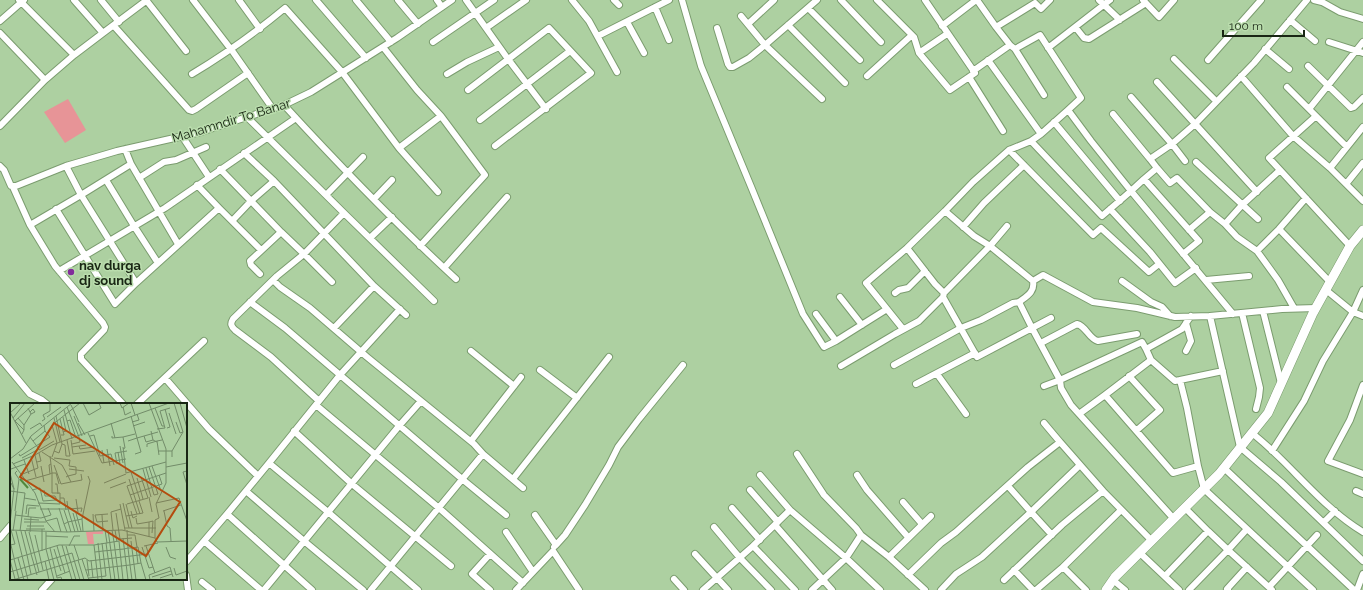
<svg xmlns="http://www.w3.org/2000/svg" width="1363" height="590" font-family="Raleway,sans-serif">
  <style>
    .green { fill: #e79497 }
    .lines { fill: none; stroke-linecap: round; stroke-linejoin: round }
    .street-casing { stroke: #7b9c6f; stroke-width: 8 }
    .secondary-casing { stroke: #7b9c6f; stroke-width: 10 }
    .street { stroke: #fff; stroke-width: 6 }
    .secondary { stroke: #fff; stroke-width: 9 }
    .poi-dot { fill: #822d9b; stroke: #baddad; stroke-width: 1.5 }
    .labels { text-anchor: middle; stroke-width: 3; stroke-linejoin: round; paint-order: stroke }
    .street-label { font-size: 13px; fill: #192614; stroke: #baddad }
    .poi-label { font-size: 13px; font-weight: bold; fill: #192614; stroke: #baddad; text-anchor: start }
    .inset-river { fill: none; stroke: #52893c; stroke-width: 2 }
    .inset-road { fill: none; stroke: #728c69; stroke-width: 1 }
    .view { fill: #b44c0e; fill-opacity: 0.15; stroke: #b44c0e; stroke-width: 2 }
    .inset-edge { fill: none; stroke: #192614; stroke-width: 2 }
  </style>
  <rect width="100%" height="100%" fill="#add0a1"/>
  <path class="green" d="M68,99L86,130L65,143L44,112Z"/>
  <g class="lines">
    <defs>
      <path id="street" d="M19,0L74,55
        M74,0L103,33L147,0
        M101,0L119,22
        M146,0L186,51
        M193,0L233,52L273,109
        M239,0L260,29
        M316,0L366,58
        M356,0L391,42
        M398,0L418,24
        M437,0L442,7
        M466,0L508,59L546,109
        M572,0L589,21L617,72
        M614,0L619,5
        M682,0L701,66L752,189L803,314L824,347L836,341
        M841,0L881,42
        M877,0L914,37L919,53L947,34
        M977,0L996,27L1035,3L1041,9L1050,0
        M1099,0L1120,20
        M1143,0L1159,17L1174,0
        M1314,0L1322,2L1340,12L1363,19
        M655,7L669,40
        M808,8L860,60
        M741,16L765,45L822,99
        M1290,20L1315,41
        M0,21L24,0
        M627,22L644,53
        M748,24L774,0
        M788,25L845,83
        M114,26L189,110L192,111L196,109L248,73
        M942,26L976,0
        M996,27L1010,45
        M486,28L526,0
        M717,28L728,64L730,67H733L749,58L765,45L817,0
        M1076,28L1084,38L1089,39L1146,3
        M0,33L45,80
        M598,36L669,0
        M433,42L494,0
        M1329,42L1363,53
        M383,47L417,90L441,116L485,175L420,246
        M1048,48L1110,0
        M1015,49L1044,95
        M1265,49L1289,69
        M919,53L950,90L975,73L925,0
        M1174,59L1216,101
        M988,60L1041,134L1068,110
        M1208,60L1261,0
        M1308,66L1351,108L1354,107L1363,98
        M973,71L1010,45L1015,49L1040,35L1081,98L1068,110L1091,141L1131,191L1102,216L1031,141
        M192,74C225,54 255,33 285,8L342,72L399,148L438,192
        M447,74L467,62L499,47
        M867,76L912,35
        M1241,76L1293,136L1330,168L1363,201
        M969,77L1003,131
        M1157,82L1257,192
        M1287,87L1309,109
        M468,90L549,28L591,73L495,146
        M1131,97L1172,144L1185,161
        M284,105C339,165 396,224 456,279
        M1113,114L1150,159
        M1316,116L1347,147
        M247,117L344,213
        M480,120L570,51
        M1054,122L1120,201
        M0,126L45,80L74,55L103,33
        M182,136L209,177
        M399,148L441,116
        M1009,150L1093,235L1101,228L1149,272L1159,264
        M244,153L274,181L374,286L406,315
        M1196,162L1258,219
        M131,164L178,244
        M0,166L4,170L11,186H16L66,166L117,151L201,132L284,105L311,92L397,38L452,0
        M66,166L81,195L136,283L219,208L261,250
        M1157,168L1170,183L1177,178L1210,212
        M1330,168L1363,127
        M220,169L281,232
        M139,178L164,162L176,160L206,147
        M1144,179L1157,168L1150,159L1172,144L1195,124L1254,63L1307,0
        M106,180L134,226L158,263
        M1346,184L1363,163
        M197,185L219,208
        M13,187L30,225L55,266L103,323L105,327L104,330L81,354V359L123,404
        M326,195L363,157
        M1306,198L1279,229L1330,282
        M374,199L392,180
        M56,209L115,304L136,283
        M1110,209L1150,252L1175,283L1196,268
        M232,221L251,201L274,181
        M1225,224L1237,237L1257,251
        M30,225L81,195L131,164L125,149
        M1007,226L990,246L974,236L945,211L973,182L1009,150L1031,141L1041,134
        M963,227L984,203L1024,165
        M1279,229L1257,251L1278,280L1294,308
        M1189,230L1210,212L1225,224L1242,205L1280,170
        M370,238L392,217
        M1350,246L1269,158L1316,116L1309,109L1363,42
        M907,248L935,284L944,293
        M1183,254L1199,241L1144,179L1131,191L1233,314
        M444,268L507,197
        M59,271L165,208L296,118
        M260,274L251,265L250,261L281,232L304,254L277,276L233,319C230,324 231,326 235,330L271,357L319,401
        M273,280L280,287L310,308L367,357L474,444L483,454L371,590
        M1206,280L1249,276
        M1033,281C1035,292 1027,296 1019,302L1032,328L1051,318
        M1122,281L1151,302L1162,307L1170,316
        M332,282L304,254L344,213L434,301
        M1363,290L1353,312L1363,316
        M895,293L899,290L908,288L925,271
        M840,297L862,325
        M250,302L285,328L462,479L506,515
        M400,309L340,375L269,463L328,512L418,590
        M1263,311L1281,383
        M1242,313L1260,388L1259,397L1256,409
        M816,314L836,341L887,309
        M1191,316L1182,329L1146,349L1142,342L1060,380L1032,328L977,357L943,297L944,293L990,246L1033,281L1043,275L1093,302L1137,308L1175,317L1210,316L1282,309L1316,308
        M1210,316L1240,447L1281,482L1363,561
        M334,328L374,286
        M903,329L866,283L907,248L945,211
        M1041,343L1077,324C1086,326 1089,339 1098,341L1137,334
        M1146,349L1151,360L1175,381L1180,380
        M471,351L514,386
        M1186,351L1191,341L1186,323
        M0,358L30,394L42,400L47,404
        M894,365L961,328L981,320L1013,303L1019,302
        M841,366L895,334L919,321L943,297
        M540,370L577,398
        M937,374L966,414
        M1129,376L1160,410L1137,430
        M165,378L209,429L258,476
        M916,384L975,353
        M1363,385L1350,420L1328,461L1363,474
        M1044,386L1060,380L1061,388L1071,405L1174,519
        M1105,395L1151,360
        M137,404L204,341
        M316,405L439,508L523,583
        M1079,414L1105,395L1173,473L1198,466L1204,489L1313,590
        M1044,423L1060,442
        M294,431L352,484L451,566
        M1252,433C1263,442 1274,452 1284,462C1309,487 1333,514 1363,532
        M471,441L521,377
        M1272,451L1304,401L1323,361L1353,312L1326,290
        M483,454L523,488
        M797,454L824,495L856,528L861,535
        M1198,466L1187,408L1180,380L1223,371
        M1224,468L1354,590
        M760,475L790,510
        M857,475L867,490L908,537
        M513,479L609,357
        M1008,486L1031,512L1080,465
        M750,490L778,522
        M246,491L304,541L363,590
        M1356,491L1363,494
        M903,502L922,524
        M732,508L760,540
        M227,514L269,463
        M535,515L556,545L554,547
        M1324,522L1335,511
        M775,525L832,590
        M714,527L740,558L771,590
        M1247,529L1228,550L1272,590
        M506,532L533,572
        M0,538L11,525
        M556,545L565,535L585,505L609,465L618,447L639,419L683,365
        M753,546L795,590
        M1140,553L1179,590
        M695,554L728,590
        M889,557L931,516
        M186,562L204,541
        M1014,570L1033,590
        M186,575L188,590
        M908,575L941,543L956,532L1028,467L1060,442L1103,491L1152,541
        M1165,576L1208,531L1185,508
        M674,579L684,590
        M1004,580L1062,525L1103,491
        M1113,580L1125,590
        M202,582L212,590
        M1269,587L1317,535
        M42,590L52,579
        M261,590L204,541L227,514L312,590
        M264,590L399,426L421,401
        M490,590L472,574L490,554
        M516,590L553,551L579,590
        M703,590L753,546L790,510L846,558L861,535L889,557L925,590
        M812,590L846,558L880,590
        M941,590L956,574L982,557L1031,512L1052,535
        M1036,590L1063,567
        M1086,590L1063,567L1121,510
        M1189,590L1228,550L1208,531
        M1228,590L1227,589L1247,567
        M1357,590L1363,574"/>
      <path id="secondary" d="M1106,590L1115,577L1219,474L1268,413L1313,313L1350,246L1363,230"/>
    </defs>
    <use href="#street" class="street-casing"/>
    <use href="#secondary" class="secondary-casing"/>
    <use href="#street" class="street"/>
    <use href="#secondary" class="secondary"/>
  </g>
  <circle class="poi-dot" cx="71" cy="272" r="4"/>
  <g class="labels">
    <g class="street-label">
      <text transform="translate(231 120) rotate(-17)" y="5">Mahamndir To Banar</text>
    </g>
    <g class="poi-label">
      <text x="79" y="270">nav durga<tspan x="79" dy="15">dj sound</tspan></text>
    </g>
  </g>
  <g transform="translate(10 403)">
    <rect width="177" height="177" fill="#add0a1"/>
    <path d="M93,128V131H83L84,141H78L76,129Z" fill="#e79497"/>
    <path class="inset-river" d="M10,76L18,85"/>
    <path class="inset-road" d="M73,0L79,12L91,5L89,0M110,0L112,5L119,0M121,0L125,12M139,0L156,46V80L146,101L149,115L145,117V135M164,0L173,29L170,30L166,19M170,0L177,25M61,2L69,19M57,4L69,34M113,4L115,12L121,9M145,5L152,23H154M155,6L160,24L157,25M54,7L62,36M0,9L16,40M20,9L23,6L25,9L21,11M0,10L11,0M159,10L166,31M46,13L52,41L55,42L56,53H60M64,13L72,33M37,14L51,4M53,14L56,28L53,29M3,15L15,0M8,15L14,22V27M44,15L50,39M50,16L54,32H51M32,18L35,16L33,12L40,8V0M57,18L60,17L66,35M122,19L129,17L127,11M68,20L75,32M101,20L105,35M14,22L21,11L18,5M123,23L135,19M20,26L30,20L32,23M147,26L155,25L150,8L160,5M141,28L143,37L147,39M78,30L92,60L116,56M12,31L14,27L5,18L25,0M80,33L84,32L90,53L101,51L104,62M102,33V35L113,34M134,33L136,39L143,37M57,37L60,53M61,37L63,51L85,48M23,38L35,28L34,22M118,38L127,35L121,13M62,41L70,39L69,34M69,43L70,46L84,44M110,43L113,60M62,44L76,42M113,44L116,70L156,59M137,44V41L147,38M97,46L100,63M113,46L115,45L113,34L125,31M29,47L44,38M92,47L94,60M44,48L49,50L52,41M148,48H162V54M162,48L173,29M32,49L52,62L58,73L66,71V64L59,63L60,57L44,55M108,49L110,61M9,51L10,53L15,50L40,34L35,28M125,51L131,49L127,35L148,29M149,52L147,38L152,37M40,53L42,70L40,71L39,62L41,61M21,54L26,74M42,54L47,40L42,22L70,0M12,55L29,46L20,34M0,56L13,46L21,33L62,0M14,57L19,71M2,59L25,90L36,118L47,115L51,129M27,59L31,58L29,50M3,61L25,52L42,42L159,0M107,61L105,50L117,48M44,62L51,81M31,63L34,79M142,63L151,88M156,64L177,60M136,65L144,92L148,91L139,64M1,66L15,61M59,66L74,68M133,66L141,94M177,68L173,69L177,82M121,69L130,97M0,70L4,86L1,80M10,72L28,65L25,52M127,75L133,96M119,76L130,111M15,78L40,71M61,79L72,77L71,71M94,80L116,71M45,81H47L48,91M49,81L46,70H42V90H50M51,81L61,79L58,73L56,74M100,85L116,79M22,87L30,85L33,98L46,97M34,87L35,93H45L47,97M0,88L15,90L10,128M120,92L152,81L149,72M139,94L142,109M14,95L26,97M50,95H54L56,107M66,96L68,109M28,100L50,101V90M113,100L116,113L122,112L121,108M146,100L169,95L177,118M110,101L115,127M116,101L122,125M117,101L138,95L131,74M49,105L54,121M30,106H58L57,98M54,107L58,119L72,116L73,128M5,108L9,76L5,70L7,68M153,108L171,102M154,108L157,123L160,125L161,138M63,110L68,128M66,110L71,128M106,110L110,136L122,135M16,111L17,102L29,103M83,111L84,128M127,111L117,83L156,70M5,112L21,114L20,129M92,112L93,127M116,113L119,125M127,113L123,115L122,112L133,110L129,98M18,114L19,105H26M21,114L31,115L41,112L38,105M126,115L127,121L139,119V134M14,116L29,117M72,116L80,78L78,73M36,118L45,129M98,118L87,119L85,112L98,111M14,119H36M139,119L143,118L142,130M0,120L4,86M17,123H34M115,125H146M16,126H35M32,126V148M0,127L57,129L112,127L145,135L147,139L177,138M95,127L97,140M98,127L105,177M102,127L104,139M103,127L101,109L111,106M105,127L107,139M3,128L6,108M6,128L18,177M11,128L17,152M15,128L21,150M19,129L29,169M36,129V146L44,177M57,129L54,121L58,119L61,129M65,129L58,106L72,105L71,109M25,132L33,167M117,132H125L127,144M36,133L58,134M113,135L118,177M0,138L4,155M121,138L126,177M104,139L109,177M88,140L92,177M96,140L101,177M0,142L5,141L1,127M52,142L62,177M64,142L69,157M84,142L109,138L113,177M84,142L88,177M47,143L55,170M56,143L66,177M59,143L64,133H70M134,143L148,140M136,143L145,170M126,144L128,161M132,144L139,165L143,164M156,144L160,154L166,156M40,145L47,175L51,174L52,177M44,146L51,168M85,149L93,148L114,146L118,145H122L128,144L131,160L120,162L118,145L117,127M21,151L27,172M17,152L21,171M8,155L14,177M4,156L9,176M72,156L79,177M68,157L74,177M77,157L79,173M81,157L83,175M35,158L39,177M131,160L136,177M164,165L166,172L177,168M76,167L120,162L122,177M0,169L62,150L70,177M47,173L60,168M142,174L161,168M79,175L96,173L92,140M150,175L162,171M5,176L0,157L49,142H84M3,177L75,155L79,158L138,151M140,177L139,172L160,164L163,174"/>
    <path class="view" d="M44,20L170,99L136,153L10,74Z"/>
    <rect width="177" height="177" class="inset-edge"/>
  </g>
  <path d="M1223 30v6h81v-6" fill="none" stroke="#192614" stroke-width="2"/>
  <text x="1229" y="30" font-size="12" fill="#192614" stroke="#baddad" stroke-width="3" paint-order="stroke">100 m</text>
</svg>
